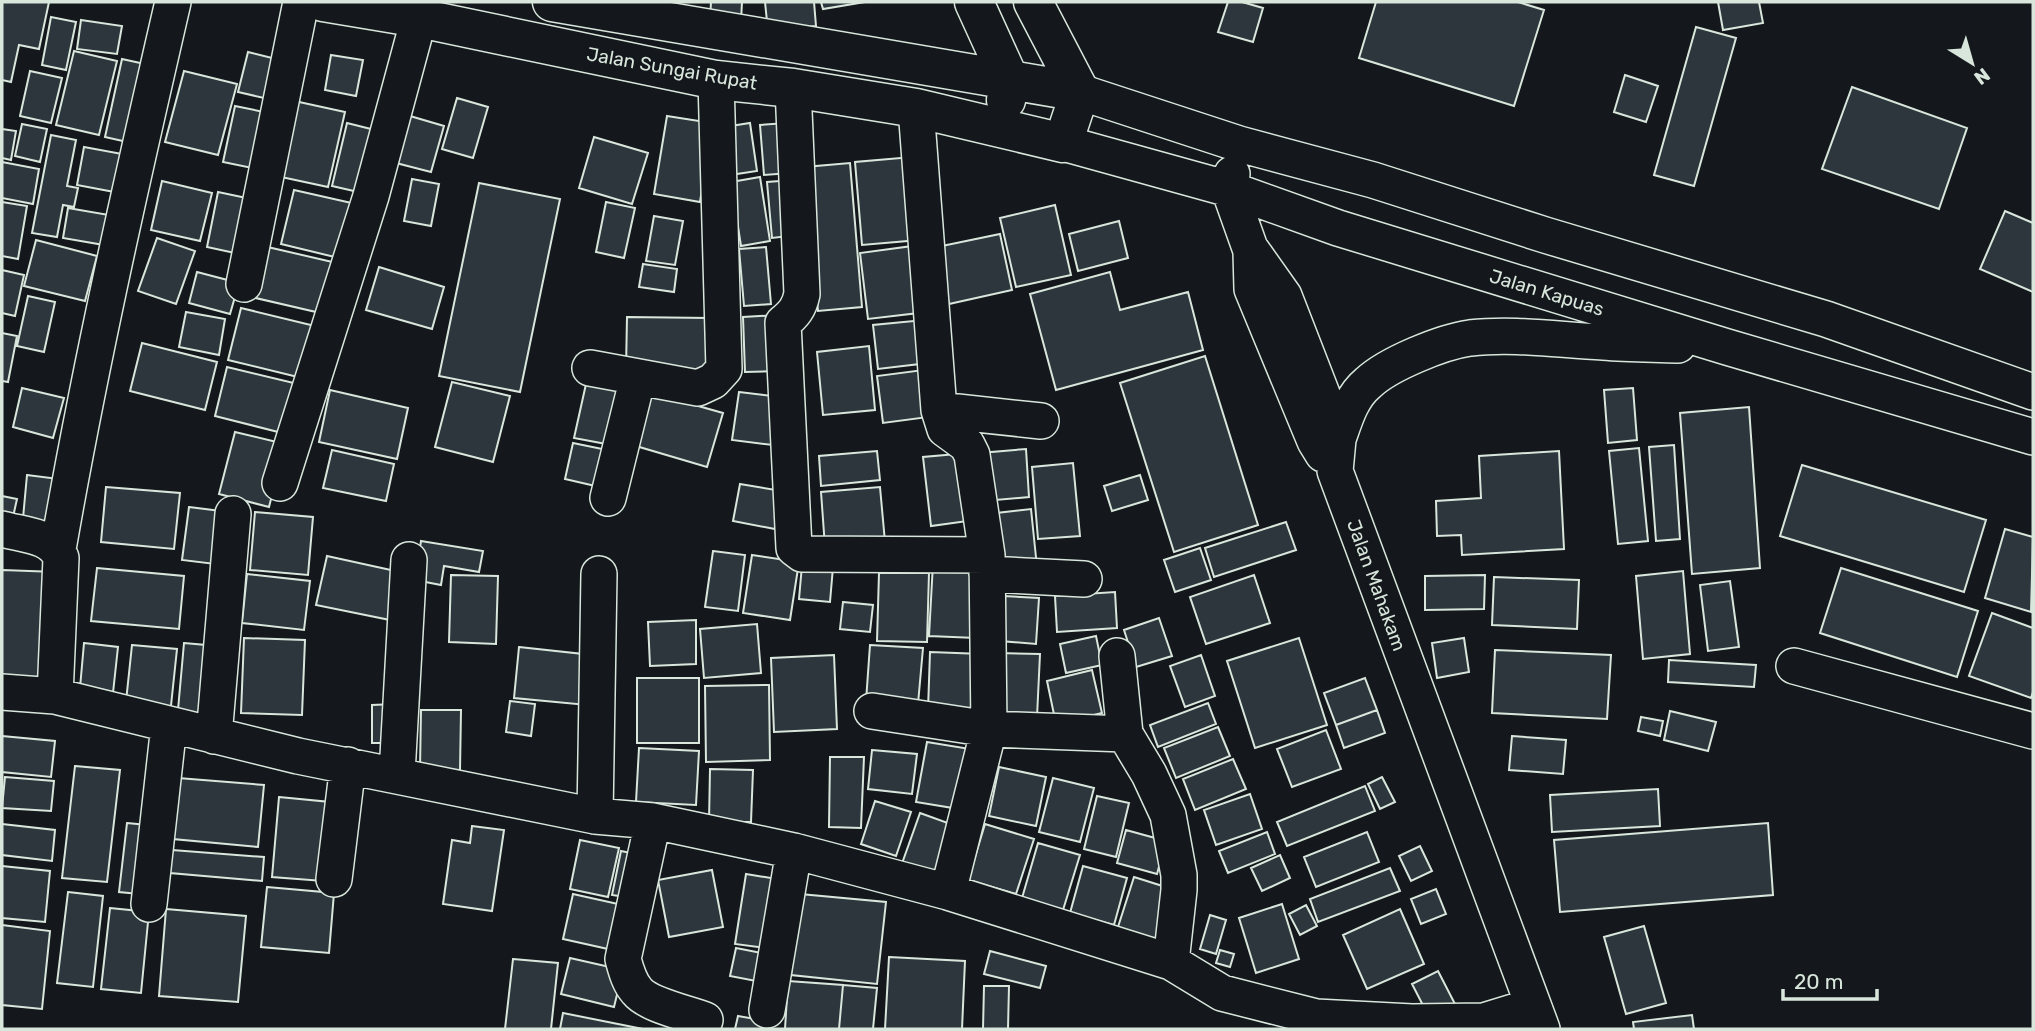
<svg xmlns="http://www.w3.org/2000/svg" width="2035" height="1031" font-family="Rubik,sans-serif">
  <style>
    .building { fill: #2c363c; stroke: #d8e6dc; stroke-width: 2 }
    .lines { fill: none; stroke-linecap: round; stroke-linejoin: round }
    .minor-casing { stroke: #d8e6dc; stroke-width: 38 }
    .major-casing { stroke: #d8e6dc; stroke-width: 41 }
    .minor { stroke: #14181c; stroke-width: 35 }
    .major { stroke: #14181c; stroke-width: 38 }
    .labels { text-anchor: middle; stroke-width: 5; stroke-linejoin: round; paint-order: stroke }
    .street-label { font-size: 19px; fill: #d8e6dc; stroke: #14181c }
  </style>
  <rect width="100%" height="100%" fill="#14181c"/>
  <path class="building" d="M2,2H49L39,49L19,45L11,82L2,80Z
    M711,2H742L741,21L710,19Z
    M765,2H814L816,26L768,31Z
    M821,2H865L823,9Z
    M1228,2H1242L1263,8L1253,42L1218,32Z
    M1376,2H1518L1544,10L1514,106L1359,58Z
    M1718,2H1759L1763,23L1723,30Z
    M51,17L76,22L66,70L42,65Z
    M81,20L122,26L117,54L77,49Z
    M1696,27L1736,38L1694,186L1654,175Z
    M74,51L117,61L99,135L56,125Z
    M248,52L284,61L273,100L238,92Z
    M331,55L363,60L356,96L325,90Z
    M122,59L154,66L136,144L105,137Z
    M30,71L62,78L51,123L20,116Z
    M184,71L237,84L218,155L165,142Z
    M1625,75L1658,86L1646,122L1614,112Z
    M1852,87L1967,128L1939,209L1822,169Z
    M457,98L488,107L473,158L442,149Z
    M290,100L345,112L328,187L272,175Z
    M235,106L274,114L262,170L223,162Z
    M410,116L444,126L431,172L396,163Z
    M667,116L712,123L700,202L654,194Z
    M347,123L383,132L367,194L332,186Z
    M750,123L757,171L730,175L724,127Z
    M786,123L790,173L764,175L760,125Z
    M22,124L47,129L40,162L15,156Z
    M2,129L16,131L11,160L2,158Z
    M51,135L76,140L67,186L78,188L74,207L63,205L57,237L32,233Z
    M594,137L648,153L632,204L579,188Z
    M84,147L133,156L125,194L77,185Z
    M912,157L919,240L862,245L855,162Z
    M2,162L39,169L33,204L2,198Z
    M850,163L862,307L818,311L805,167Z
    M760,177L770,241L741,246L731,182Z
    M412,179L439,184L431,226L404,221Z
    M793,180L797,235L772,238L767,182Z
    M162,181L212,193L200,241L151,230Z
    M479,183L560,199L520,392L439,376Z
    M294,190L356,204L343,259L281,244Z
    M218,192L256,200L244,255L207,247Z
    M2,202L27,206L18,259L2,256Z
    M606,202L635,208L624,258L596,252Z
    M1055,205L1071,275L1016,287L1000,218Z
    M68,208L109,215L104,245L63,238Z
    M2005,211L2033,223V292L1980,269Z
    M654,216L683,221L675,265L646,261Z
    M1119,221L1128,258L1078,271L1069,234Z
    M1000,234L1012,290L949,304L937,247Z
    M157,238L195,251L176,304L138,291Z
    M36,240L97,256L85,301L24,286Z
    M259,245L341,264L329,315L247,296Z
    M920,245L927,312L868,319L860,253Z
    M766,247L771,304L744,306L739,249Z
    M643,264L677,269L674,292L639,287Z
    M379,267L444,287L432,329L366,310Z
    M2,270L24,275L15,316L2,313Z
    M197,272L239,283L230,314L189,303Z
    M1110,272L1120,310L1188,292L1203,350L1056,390L1030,294Z
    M28,296L55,302L44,352L17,346Z
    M241,308L319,327L306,379L228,360Z
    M186,312L225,319L219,355L179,347Z
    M779,315L781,371L745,372L743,317Z
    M627,317L709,318L708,370L626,369Z
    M924,320L928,363L878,369L873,325Z
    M2,333L17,336L8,382L2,381Z
    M142,343L217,362L205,410L130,391Z
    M869,346L875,410L823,415L817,352Z
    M1205,356L1258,525L1174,552L1120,383Z
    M227,367L302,385L290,435L215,416Z
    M931,369L936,416L883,423L877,376Z
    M588,375L631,384L617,446L574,438Z
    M452,382L510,396L493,462L435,447Z
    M22,388L64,398L53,438L13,427Z
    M1633,388L1637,440L1608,443L1604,390Z
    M330,390L408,408L397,459L319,442Z
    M739,392L780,397L773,445L732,440Z
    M652,393L723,413L707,467L636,446Z
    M1749,407L1760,568L1692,574L1680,413Z
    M235,432L285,444L269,507L219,494Z
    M573,443L612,451L604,488L565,479Z
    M1674,445L1680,539L1656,541L1649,447Z
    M1639,448L1648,541L1618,544L1609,451Z
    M1026,449L1029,497L984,501L980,453Z
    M332,450L394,464L386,501L323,488Z
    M877,451L880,480L821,486L819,456Z
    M1559,451L1564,549L1462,555L1461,535L1437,536L1436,501L1481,498L1479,456Z
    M968,453L975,520L931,526L923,457Z
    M1073,463L1080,536L1038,539L1032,467Z
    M1802,465L1986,520L1964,592L1780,536Z
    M27,475L59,479L54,533L22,529Z
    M1140,475L1148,500L1112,511L1104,486Z
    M740,484L782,491L775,529L733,521Z
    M106,487L180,493L174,549L101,542Z
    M880,487L885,542L825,547L821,492Z
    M2,496L17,499L11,526L2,524Z
    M189,507L229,512L223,565L182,560Z
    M1031,509L1037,567L994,572L988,514Z
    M255,512L313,517L308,575L250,570Z
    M1286,522L1296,550L1214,577L1205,548Z
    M2005,529L2033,537L2031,612L1985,598Z
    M421,541L483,551L479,572L444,566L441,585L415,580Z
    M1200,548L1211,580L1175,592L1164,560Z
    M713,551L745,555L738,611L705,607Z
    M752,555L799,562L790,620L743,613Z
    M327,556L400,572L390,620L316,605Z
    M933,563L980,565L976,638L929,636Z
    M802,565L833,567L830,602L799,599Z
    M97,568L184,576L179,629L91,621Z
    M1841,568L1978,611L1957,677L1820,633Z
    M2,570L56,572L52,690L2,689Z
    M1683,571L1690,654L1643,659L1636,576Z
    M879,573H929L927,642L877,641Z
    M247,574L310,581L304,630L242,623Z
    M451,575L498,576L496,644L449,642Z
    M1254,575L1270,623L1206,644L1190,597Z
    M1485,575L1484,609L1425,610V576Z
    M1494,577L1579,580L1577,629L1492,625Z
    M1730,581L1739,647L1708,651L1700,585Z
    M1115,592L1117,628L1057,632L1055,596Z
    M1003,596L1039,598L1036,644L1000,641Z
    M843,602L873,605L870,632L840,629Z
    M1992,613L2033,628V692L2031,698L1969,676Z
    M1159,618L1172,656L1136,667L1124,630Z
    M696,620V664L650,666L648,622Z
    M757,624L761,673L704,678L700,629Z
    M1096,636L1102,665L1066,673L1060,644Z
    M244,638L305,640L302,715L241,713Z
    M1299,638L1327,725L1255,748L1227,661Z
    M1464,638L1469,672L1437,678L1432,643Z
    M84,643L118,647L112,702L79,699Z
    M184,643L217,646L209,724L177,721Z
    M132,645L177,649L170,715L125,711Z
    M870,645L923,648L918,704L866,701Z
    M519,647L592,655L587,705L514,698Z
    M1495,650L1611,655L1607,719L1492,713Z
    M930,652L982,654L980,712L928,710Z
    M997,653L1040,654L1037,717L995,716Z
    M834,655L837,729L774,732L771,658Z
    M1201,655L1215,696L1185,707L1170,666Z
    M1669,660L1756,665L1754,687L1668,682Z
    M1092,670L1102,713L1056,724L1047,681Z
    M637,678H699V743H637Z
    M1365,678L1377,710L1336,725L1324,693Z
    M769,685L770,760L706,762L705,686Z
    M510,701L535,704L531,736L506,732Z
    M1208,703L1216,724L1158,747L1150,725Z
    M395,704L394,743H372V705Z
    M421,710H461L460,770L420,769Z
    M1377,710L1385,733L1344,748L1336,725Z
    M1670,711L1716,722L1708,751L1664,740Z
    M1641,717L1663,721L1660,736L1638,731Z
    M1218,727L1230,756L1176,778L1164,748Z
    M1326,730L1341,769L1292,787L1277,749Z
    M2,736L55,741L51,777L2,772Z
    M1512,736L1566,740L1563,774L1509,770Z
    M927,742L970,749L959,809L916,802Z
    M639,748L699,751L696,805L636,802Z
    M872,750L917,754L912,794L868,789Z
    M830,757H864L861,828L829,827Z
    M1233,759L1246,789L1195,810L1183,779Z
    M75,766L120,770L107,882L62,878Z
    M999,767L1046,777L1036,826L989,816Z
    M710,769L753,770L751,822H709Z
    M5,777L54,781L51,811L2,808Z
    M1382,777L1395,802L1380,809L1368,784Z
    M178,778L264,785L258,847L173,839Z
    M1053,778L1094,788L1080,842L1039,832Z
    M1365,786L1375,811L1287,846L1277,822Z
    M1658,789L1660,826L1552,832L1550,795Z
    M1250,794L1262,829L1216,845L1204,810Z
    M1097,796L1129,803L1116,857L1084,849Z
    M279,797L330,802L323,881L272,877Z
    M875,801L911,812L896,856L861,844Z
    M920,813L959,827L940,882L900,869Z
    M127,823L147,825L139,894L119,892Z
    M1768,823L1773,895L1560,912L1554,840Z
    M2,824L55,830L52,861L2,855Z
    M985,824L1034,839L1016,894L968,880Z
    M472,826L504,830L492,911L443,904L452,840L470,843Z
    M1126,830L1166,841L1157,874L1117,863Z
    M1267,832L1275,854L1228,873L1219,851Z
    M1367,832L1379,862L1316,887L1304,857Z
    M580,840L619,848L608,897L570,889Z
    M1038,843L1080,855L1063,910L1022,898Z
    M1420,846L1432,871L1411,881L1399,856Z
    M172,850L264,857L262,881L170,873Z
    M621,851L641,855L632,898L612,895Z
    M1280,855L1290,878L1262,891L1251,868Z
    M2,866L50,871L45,922L2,918Z
    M1083,866L1127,878L1114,925L1070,913Z
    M1390,868L1400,891L1318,922L1310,899Z
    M712,870L723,927L669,937L658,880Z
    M746,874L783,880L773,949L735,944Z
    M1134,877L1172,889L1155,943L1117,930Z
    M267,887L334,893L329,953L261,947Z
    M1436,889L1446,914L1421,924L1411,899Z
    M68,892L103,896L93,987L57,983Z
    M573,894L627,906L617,951L563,939Z
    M800,894L886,902L877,984L791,975Z
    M1282,904L1299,959L1256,973L1239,918Z
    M1306,905L1317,926L1300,935L1289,914Z
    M110,908L149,912L141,993L101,989Z
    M166,909L246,916L238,1002L159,996Z
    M1400,909L1424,964L1367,989L1343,935Z
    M1210,915L1226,920L1216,954L1200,949Z
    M2,925L50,931L42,1009L2,1005Z
    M1644,926L1666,1003L1626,1014L1604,937Z
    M736,948L772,955L767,983L730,976Z
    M1220,950L1234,954L1230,967L1216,963Z
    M990,951L1046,966L1040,988L984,974Z
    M889,957L965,961L962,1029H885Z
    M570,958L623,970L614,1007L561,994Z
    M513,959L558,963L551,1029H505Z
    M1438,971L1455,1004L1429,1017L1412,984Z
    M788,981L843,985L839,1029H785Z
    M843,985L877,988L873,1029H839Z
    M984,986H1009L1008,1029H983Z
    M563,1013L643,1029H560Z
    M1692,1015L1694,1029H1634L1633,1022Z
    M738,1016L772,1022L770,1029H735Z"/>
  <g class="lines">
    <defs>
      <path id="minor" d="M793,88L802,294C799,308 794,314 783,323L794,548L802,554L987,555
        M1080,92L1239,144L1373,180L1545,235L1826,319L2033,392
        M916,108L939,410L945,429L967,445L972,455L987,555L989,729L948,892
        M1063,143L1229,189L1338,228L1727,347L2033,437
        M1232,174L1229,189L1250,248L1284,296L1322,394L1338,439L1335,471L1542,1029
        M1251,252L1252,289L1315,441L1323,454
        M244,284L301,2
        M590,368L698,388L713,381L724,369L716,80
        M939,410L1041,421
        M1338,439C1345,419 1351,397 1368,383C1388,364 1442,342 1470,338C1514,333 1559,340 1603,342C1628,344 1653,344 1678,345
        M280,483L371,196L419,18
        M608,498L638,377
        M2,529C23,535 53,535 61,558L55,696
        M58,549C90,365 131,184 173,2
        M987,574L1084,579
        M1117,656L1125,734L1149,774L1168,815L1179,875V890L1171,962
        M1794,666L2033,731
        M2,692L55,696L298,756L595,816L653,821L794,851L948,892L1171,962L1222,993L1316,1017L1412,1022L1484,1021L1533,1006
        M872,711L989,729L1125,734
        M214,736L233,514
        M397,774L409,560
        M595,816L599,574
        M653,821L623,959C626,970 629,982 637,991C648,1005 687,1013 705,1020
        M334,879L348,765
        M149,904L169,725
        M767,1010L794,851"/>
      <path id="major" d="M323,2L419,18L716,80L793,88L916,108L1063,143L1080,92L1033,2
        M552,2L1080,92
        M974,2L1010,81L1006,100"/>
    </defs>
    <use href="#minor" class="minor-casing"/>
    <use href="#major" class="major-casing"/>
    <use href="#minor" class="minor"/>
    <use href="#major" class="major"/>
  </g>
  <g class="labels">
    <g class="street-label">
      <text transform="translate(672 68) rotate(10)" y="7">Jalan Sungai Rupat</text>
      <text transform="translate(1547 292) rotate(17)" y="7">Jalan Kapuas</text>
      <text transform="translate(1377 585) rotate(70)" y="7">Jalan Mahakam</text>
    </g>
  </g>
  <rect width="2035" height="1031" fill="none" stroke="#d8e6dc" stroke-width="7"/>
  <g transform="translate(1972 63) rotate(143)" stroke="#14181c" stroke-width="5" paint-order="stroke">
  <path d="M0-5L12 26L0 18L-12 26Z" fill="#d8e6dc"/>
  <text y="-10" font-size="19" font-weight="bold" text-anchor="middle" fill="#d8e6dc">N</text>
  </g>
  <path d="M1783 989v10h94v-10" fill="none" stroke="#d8e6dc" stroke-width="3.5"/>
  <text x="1794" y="989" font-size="21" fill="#d8e6dc" stroke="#14181c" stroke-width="5" paint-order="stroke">20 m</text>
</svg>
